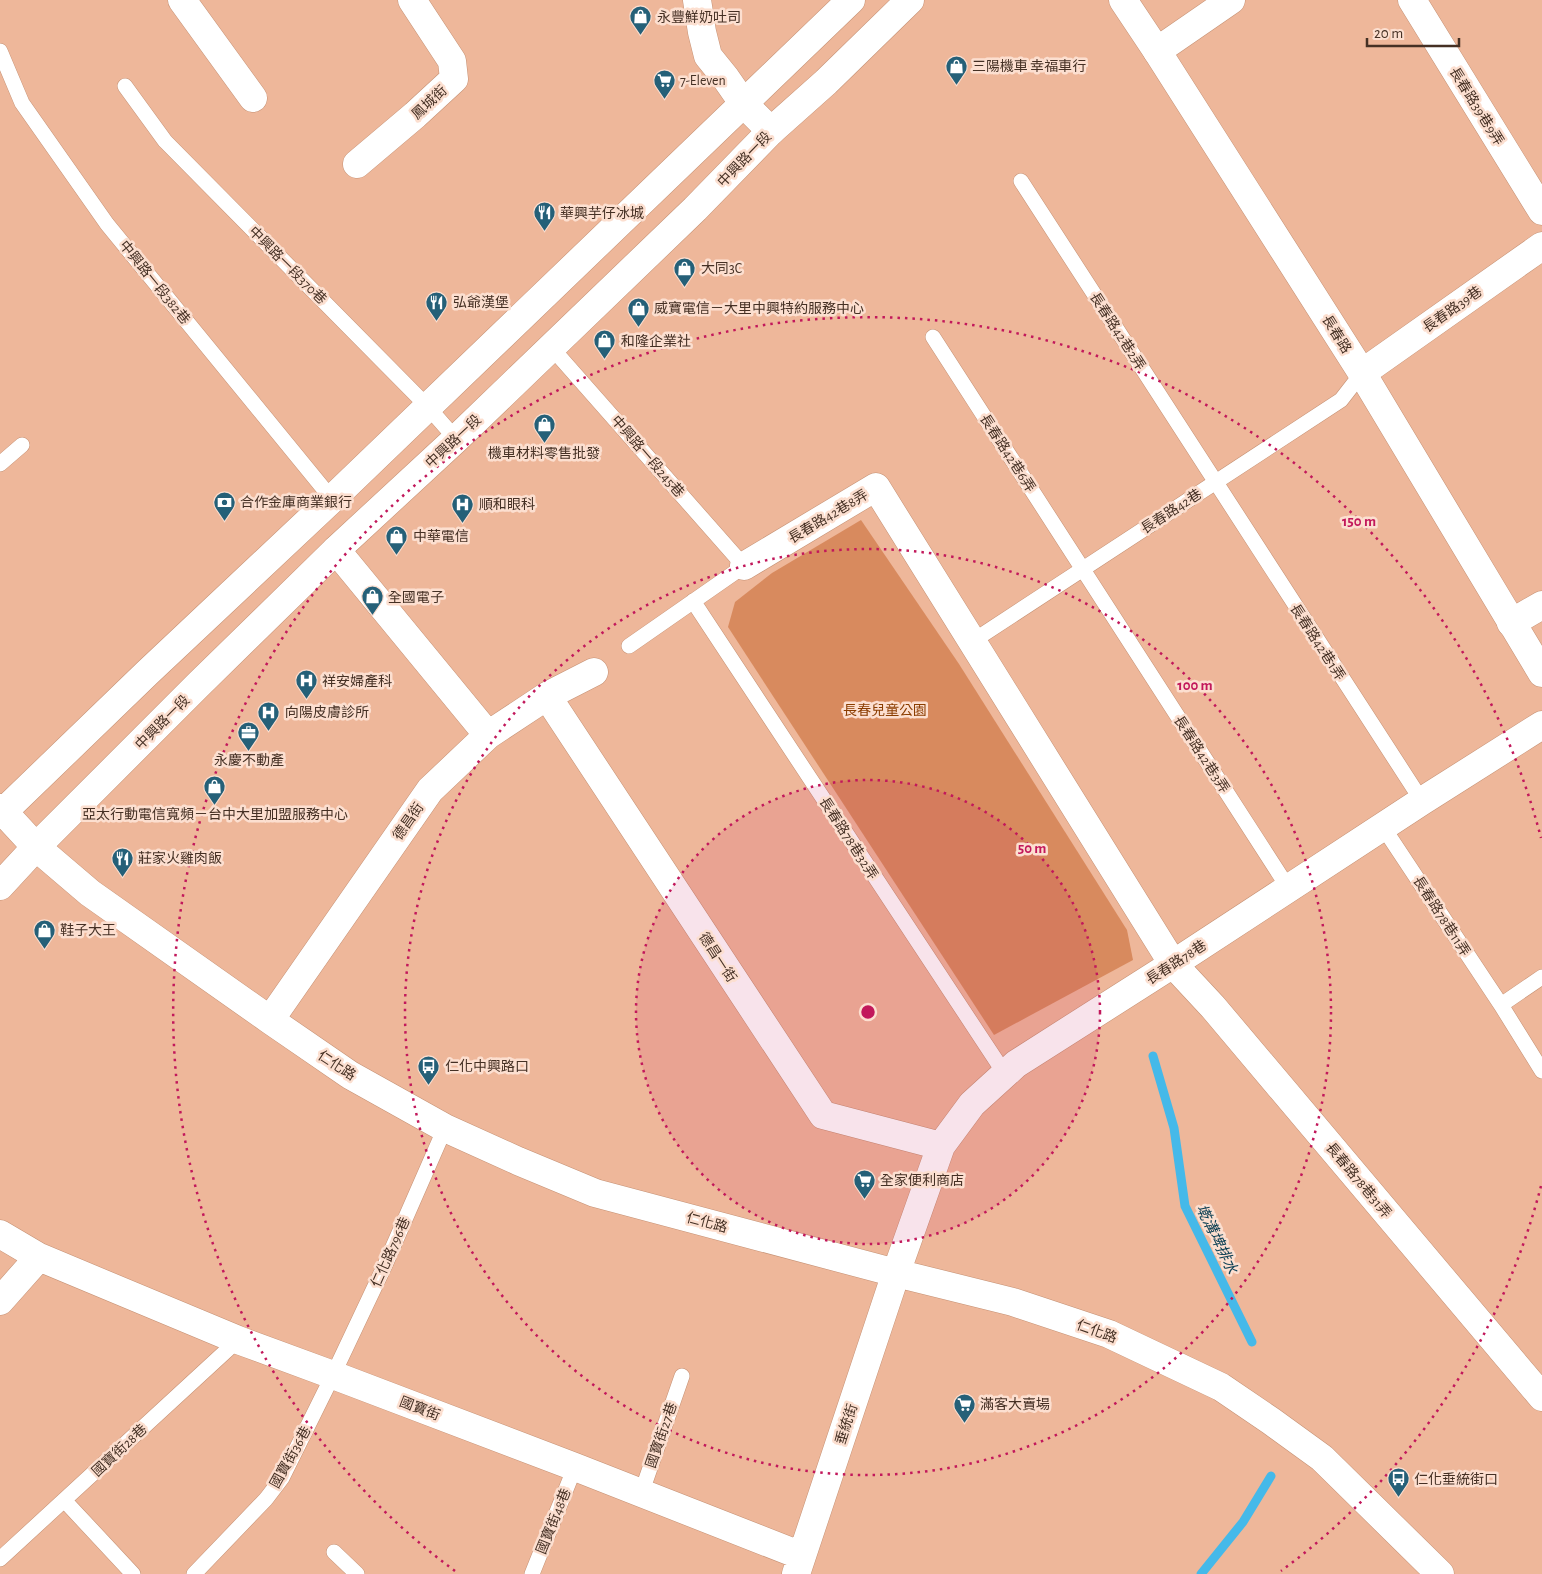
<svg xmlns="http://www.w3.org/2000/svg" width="1542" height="1574" font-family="'Alegreya Sans','Noto Sans TC',sans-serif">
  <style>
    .green { fill: #d88a5e }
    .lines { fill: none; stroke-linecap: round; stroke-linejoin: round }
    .stream { stroke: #45b9e9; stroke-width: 9 }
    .lane-casing { stroke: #c59174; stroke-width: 16 }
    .street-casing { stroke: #c59174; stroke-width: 29 }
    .secondary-casing { stroke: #c59174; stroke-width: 29 }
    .primary-casing { stroke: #c59174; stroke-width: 29 }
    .lane { stroke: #fff; stroke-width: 15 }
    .street { stroke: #fff; stroke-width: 28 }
    .secondary { stroke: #fff; stroke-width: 28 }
    .primary { stroke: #fff; stroke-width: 28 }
    .ring { fill: none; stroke: #c2185b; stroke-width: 2.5; stroke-dasharray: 2.5 5 }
    .labels { text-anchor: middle; stroke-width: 5; stroke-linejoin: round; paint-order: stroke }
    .poi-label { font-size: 14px; fill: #453024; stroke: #fcdfd0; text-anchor: start }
    .street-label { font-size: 14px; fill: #453024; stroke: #fcdfd0 }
    .park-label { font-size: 14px; fill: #8b3d00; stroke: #fcdfd0 }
    .water-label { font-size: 15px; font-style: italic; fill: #0f4155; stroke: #fcdfd0 }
    .centre { fill: #c2185b; stroke: #fcdfd0; stroke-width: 2.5 }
    .ring-label { font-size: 15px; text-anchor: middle; font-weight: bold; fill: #c2185b; stroke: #fcdfd0; stroke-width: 5; stroke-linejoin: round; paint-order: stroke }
  </style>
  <rect width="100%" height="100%" fill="#eeb79a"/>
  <path class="green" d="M861,520L959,664L1127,930L1133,960L994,1035L728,627L735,602L772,573Z"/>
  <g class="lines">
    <path class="stream" d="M1153,1056L1174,1128L1185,1206L1252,1342
      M1201,1574L1243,1522L1271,1476"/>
    <defs>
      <path id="lane" d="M0,51L22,103L107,224L332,499
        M125,86L165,141L428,407L456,439
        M1021,181L1422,801
        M933,337L1289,889
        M551,347L744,566L629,646
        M0,464L22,445
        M693,601L1005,1074
        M973,641L1341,400L1362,373
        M1383,827L1501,1005L1542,1071
        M1501,1005L1542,977
        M641,1494L682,1376
        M64,1500L133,1574
        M334,1552L357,1574
        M0,1559L238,1340
        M194,1574L266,1499L282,1478L333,1375L385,1265L445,1128
        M532,1574L575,1467"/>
      <path id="street" d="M182,0L253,98
        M1412,0L1542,211
        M1157,51L1231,0
        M357,164L415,115L454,79L452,61L412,0
        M1362,373L1542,246
        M336,550L488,735
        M744,566L876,487L1173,964L1213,1007L1542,1397
        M1511,623L1542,605
        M547,696L823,1115L941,1146
        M36,847L90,893L270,1020L350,1075L445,1128L518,1161L595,1193L896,1273L1013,1302L1109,1334L1221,1387L1271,1421L1322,1458L1440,1574
        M270,1020L430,790L488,735L547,696L594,672
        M0,1234L39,1257L238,1340L333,1375L575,1467L802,1556
        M0,1301L39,1257
        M796,1574L896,1273L941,1146L972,1104L1016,1064L1173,964L1422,801L1542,725"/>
      <path id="secondary" d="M697,0L702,32L708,56L725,77L743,103L771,131
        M1123,0L1157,51L1362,373L1542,673
        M0,808L36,847"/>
      <path id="primary" d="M0,815L147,673L332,499L851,0
        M0,886L36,847L198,685L336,550L456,439L695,209L771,131L826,82L910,0"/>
    </defs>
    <use href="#lane" class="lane-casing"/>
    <use href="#street" class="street-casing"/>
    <use href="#secondary" class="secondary-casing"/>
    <use href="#primary" class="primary-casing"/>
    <use href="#lane" class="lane"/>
    <use href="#street" class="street"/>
    <use href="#secondary" class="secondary"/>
    <use href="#primary" class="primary"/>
  </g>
  <circle cx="868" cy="1012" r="232" fill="#c2185b" fill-opacity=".12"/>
  <g class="ring">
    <circle cx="868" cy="1012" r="232"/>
    <circle cx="868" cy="1012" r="463"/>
    <path d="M1541 1186A695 695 0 0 1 1281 1571M455 1571A695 695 0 1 1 1541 838"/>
  </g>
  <defs>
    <symbol id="shop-pin" viewBox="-11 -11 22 30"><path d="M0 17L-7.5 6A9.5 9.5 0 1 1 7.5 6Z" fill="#256078" stroke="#fcdfd0"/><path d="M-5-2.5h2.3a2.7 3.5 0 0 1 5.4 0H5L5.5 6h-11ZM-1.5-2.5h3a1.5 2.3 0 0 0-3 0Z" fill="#fff"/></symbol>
    <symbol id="supermarket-pin" viewBox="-11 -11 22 30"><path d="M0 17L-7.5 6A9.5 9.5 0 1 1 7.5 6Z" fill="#256078" stroke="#fcdfd0"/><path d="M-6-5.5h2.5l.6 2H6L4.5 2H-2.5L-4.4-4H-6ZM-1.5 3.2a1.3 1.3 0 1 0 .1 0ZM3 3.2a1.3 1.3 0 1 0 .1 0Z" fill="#fff"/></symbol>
    <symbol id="restaurant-pin" viewBox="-11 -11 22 30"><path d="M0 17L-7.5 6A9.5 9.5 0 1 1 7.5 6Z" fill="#256078" stroke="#fcdfd0"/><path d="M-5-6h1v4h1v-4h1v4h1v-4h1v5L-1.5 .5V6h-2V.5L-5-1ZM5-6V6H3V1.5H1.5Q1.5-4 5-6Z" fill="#fff"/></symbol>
    <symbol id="bank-pin" viewBox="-11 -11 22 30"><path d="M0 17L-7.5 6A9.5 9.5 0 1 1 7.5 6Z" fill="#256078" stroke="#fcdfd0"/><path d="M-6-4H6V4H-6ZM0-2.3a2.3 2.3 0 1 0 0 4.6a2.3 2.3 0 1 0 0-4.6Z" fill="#fff"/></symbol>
    <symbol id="hospital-pin" viewBox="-11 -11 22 30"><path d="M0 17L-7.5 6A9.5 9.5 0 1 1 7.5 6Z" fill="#256078" stroke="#fcdfd0"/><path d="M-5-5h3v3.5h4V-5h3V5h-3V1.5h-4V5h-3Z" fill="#fff"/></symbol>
    <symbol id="office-pin" viewBox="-11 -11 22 30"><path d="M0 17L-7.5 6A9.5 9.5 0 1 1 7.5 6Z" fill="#256078" stroke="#fcdfd0"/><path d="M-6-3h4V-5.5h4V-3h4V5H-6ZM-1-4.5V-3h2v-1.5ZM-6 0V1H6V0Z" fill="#fff"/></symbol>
    <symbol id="bus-pin" viewBox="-11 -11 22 30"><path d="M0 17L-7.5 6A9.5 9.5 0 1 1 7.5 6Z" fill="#256078" stroke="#fcdfd0"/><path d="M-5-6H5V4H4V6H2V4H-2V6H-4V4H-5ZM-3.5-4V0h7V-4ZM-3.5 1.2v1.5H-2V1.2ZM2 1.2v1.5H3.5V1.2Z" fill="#fff"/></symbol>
  </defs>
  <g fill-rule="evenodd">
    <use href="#shop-pin" x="628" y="4" width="25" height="34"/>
    <use href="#shop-pin" x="944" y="54" width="25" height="34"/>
    <use href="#supermarket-pin" x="652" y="68" width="25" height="34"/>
    <use href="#restaurant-pin" x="532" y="200" width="25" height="34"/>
    <use href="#shop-pin" x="672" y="256" width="25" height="34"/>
    <use href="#restaurant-pin" x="424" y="290" width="25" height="34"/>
    <use href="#shop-pin" x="626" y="296" width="25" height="34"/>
    <use href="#shop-pin" x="592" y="328" width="25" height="34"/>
    <use href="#shop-pin" x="532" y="412" width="25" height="34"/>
    <use href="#bank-pin" x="212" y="490" width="25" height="34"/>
    <use href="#hospital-pin" x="450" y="492" width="25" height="34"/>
    <use href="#shop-pin" x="384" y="524" width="25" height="34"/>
    <use href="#shop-pin" x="360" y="584" width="25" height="34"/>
    <use href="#hospital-pin" x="294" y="668" width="25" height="34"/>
    <use href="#hospital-pin" x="256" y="700" width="25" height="34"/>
    <use href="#office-pin" x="236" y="720" width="25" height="34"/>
    <use href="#shop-pin" x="202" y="774" width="25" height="34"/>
    <use href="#restaurant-pin" x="110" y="846" width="25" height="34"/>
    <use href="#shop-pin" x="32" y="918" width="25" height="34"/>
    <use href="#bus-pin" x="416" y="1054" width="25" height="34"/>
    <use href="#supermarket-pin" x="852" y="1168" width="25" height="34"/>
    <use href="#supermarket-pin" x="952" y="1392" width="25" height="34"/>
    <use href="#bus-pin" x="1386" y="1466" width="25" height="34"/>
  </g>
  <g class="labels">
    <g class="poi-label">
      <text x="657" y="22">永豐鮮奶吐司</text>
      <text x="972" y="71">三陽機車 幸福車行</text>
      <text x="680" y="85">7-Eleven</text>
      <text x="560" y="218">華興芋仔冰城</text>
      <text x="701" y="273">大同3C</text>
      <text x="453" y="307">弘爺漢堡</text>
      <text x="654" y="313">威寶電信－大里中興特約服務中心</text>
      <text x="621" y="346">和隆企業社</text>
      <text x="544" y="458" text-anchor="middle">機車材料零售批發</text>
      <text x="240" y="507">合作金庫商業銀行</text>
      <text x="479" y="509">順和眼科</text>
      <text x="413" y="541">中華電信</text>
      <text x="388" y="602">全國電子</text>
      <text x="322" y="686">祥安婦產科</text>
      <text x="285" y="717">向陽皮膚診所</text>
      <text x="249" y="765" text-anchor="middle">永慶不動產</text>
      <text x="215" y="819" text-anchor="middle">亞太行動電信寬頻－台中大里加盟服務中心</text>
      <text x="138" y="863">莊家火雞肉飯</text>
      <text x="60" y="935">鞋子大王</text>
      <text x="445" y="1071">仁化中興路口</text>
      <text x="880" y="1185">全家便利商店</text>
      <text x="980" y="1409">滿客大賣場</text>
      <text x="1414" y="1484">仁化垂統街口</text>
    </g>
    <g class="street-label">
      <text transform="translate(429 102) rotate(-43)" y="5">鳳城街</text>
      <text transform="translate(1477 106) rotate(58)" y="5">長春路39巷9弄</text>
      <text transform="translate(744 159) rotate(-46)" y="5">中興路一段</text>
      <text transform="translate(288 265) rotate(45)" y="5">中興路一段370巷</text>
      <text transform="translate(155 282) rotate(51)" y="5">中興路一段382巷</text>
      <text transform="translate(1452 309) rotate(-35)" y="5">長春路39巷</text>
      <text transform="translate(1118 331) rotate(57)" y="5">長春路42巷2弄</text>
      <text transform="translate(1337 334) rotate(58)" y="5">長春路</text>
      <text transform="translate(453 441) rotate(-43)" y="5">中興路一段</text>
      <text transform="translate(1008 453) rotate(57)" y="5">長春路42巷6弄</text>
      <text transform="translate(648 456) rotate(49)" y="5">中興路一段245巷</text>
      <text transform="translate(1171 511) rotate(-33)" y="5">長春路42巷</text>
      <text transform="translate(828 516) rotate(-31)" y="5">長春路42巷8弄</text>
      <text transform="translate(1318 642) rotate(57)" y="5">長春路42巷1弄</text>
      <text transform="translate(162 722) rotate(-45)" y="5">中興路一段</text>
      <text transform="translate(1202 754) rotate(57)" y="5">長春路42巷3弄</text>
      <text transform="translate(408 821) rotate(-55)" y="5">德昌街</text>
      <text transform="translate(849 838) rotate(57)" y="5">長春路78巷32弄</text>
      <text transform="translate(1442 916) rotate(57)" y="5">長春路78巷11弄</text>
      <text transform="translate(718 957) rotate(57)" y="5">德昌一街</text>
      <text transform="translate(1176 962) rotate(-33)" y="5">長春路78巷</text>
      <text transform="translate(337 1065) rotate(33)" y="5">仁化路</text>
      <text transform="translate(1359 1180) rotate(50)" y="5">長春路78巷31弄</text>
      <text transform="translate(707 1222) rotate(15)" y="5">仁化路</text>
      <text transform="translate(390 1252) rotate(-66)" y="5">仁化路796巷</text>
      <text transform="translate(1097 1331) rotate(20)" y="5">仁化路</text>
      <text transform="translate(420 1408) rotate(21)" y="5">國寶街</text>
      <text transform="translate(846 1424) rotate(-72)" y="5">垂統街</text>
      <text transform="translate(661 1435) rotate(-71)" y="5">國寶街27巷</text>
      <text transform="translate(119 1450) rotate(-43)" y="5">國寶街28巷</text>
      <text transform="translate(290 1457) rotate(-61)" y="5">國寶街36巷</text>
      <text transform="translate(553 1521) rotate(-68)" y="5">國寶街48巷</text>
    </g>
    <g class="park-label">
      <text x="885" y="715">長春兒童公園</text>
    </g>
    <g class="water-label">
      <text transform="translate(1217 1239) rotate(64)" y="5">墘溝埤排水</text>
    </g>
  </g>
  <circle cx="868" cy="1012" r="8" class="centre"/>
  <g class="ring-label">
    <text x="1359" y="526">150 m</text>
    <text x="1195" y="690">100 m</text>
    <text x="1032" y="853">50 m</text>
  </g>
  <path d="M1367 38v8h92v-8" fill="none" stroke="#453024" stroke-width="2.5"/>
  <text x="1374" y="38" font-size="15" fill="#453024" stroke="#fcdfd0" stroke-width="4" paint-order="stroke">20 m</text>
</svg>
